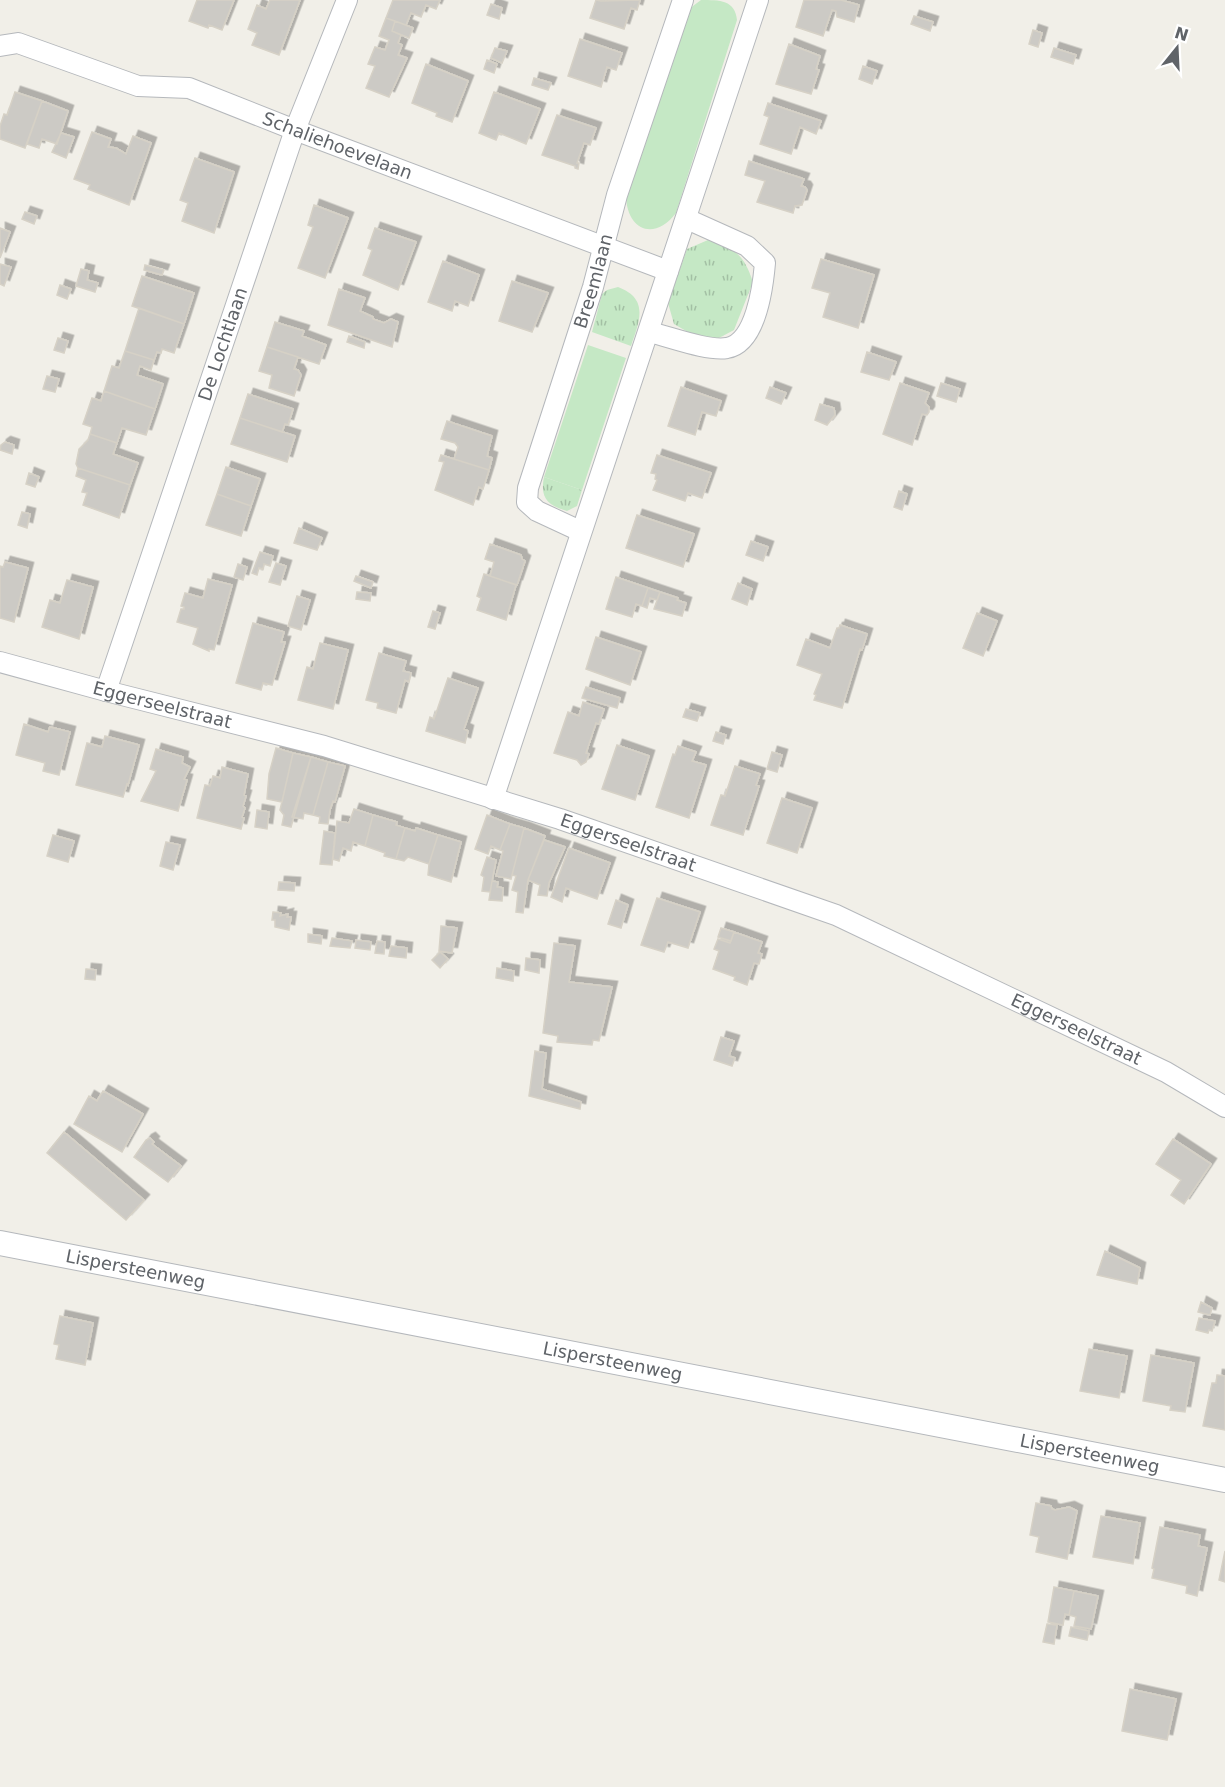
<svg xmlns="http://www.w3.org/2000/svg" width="1225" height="1787" font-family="'DejaVu Sans',sans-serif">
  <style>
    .grass { fill: url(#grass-tufts) }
    .park { fill: #c5e8c5 }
    .building { fill: #cccac5; stroke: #d6d1c6; stroke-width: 1.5; filter: url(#shadow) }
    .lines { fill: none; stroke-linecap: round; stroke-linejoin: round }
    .minor-casing { stroke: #b5b8bc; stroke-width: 22 }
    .tertiary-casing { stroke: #b5b8bc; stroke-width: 26 }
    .minor { stroke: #fff; stroke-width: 20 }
    .tertiary { stroke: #fff; stroke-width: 24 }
    .labels { text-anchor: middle; stroke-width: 4.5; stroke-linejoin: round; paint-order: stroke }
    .street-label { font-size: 18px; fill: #5f6368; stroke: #fff }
  </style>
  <defs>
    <pattern id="grass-tufts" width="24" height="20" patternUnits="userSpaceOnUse" patternTransform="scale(1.5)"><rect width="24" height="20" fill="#c5e8c5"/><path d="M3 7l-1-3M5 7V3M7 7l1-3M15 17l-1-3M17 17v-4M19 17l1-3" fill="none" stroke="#a3c0a4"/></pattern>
    <filter id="shadow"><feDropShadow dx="5.5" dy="-5.5" stdDeviation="0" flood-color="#0004"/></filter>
  </defs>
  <rect width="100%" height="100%" fill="#f1efe8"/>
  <path class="grass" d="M708,240C736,250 743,253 753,282L734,330L717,339L693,335L674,324L668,303L687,249Z
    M618,287C650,299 639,322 631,346L592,332L602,294L607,290Z
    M544,477L582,490L577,506L567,511C547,505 540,498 544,477Z"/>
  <path class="park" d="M701,0C720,0 735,0 737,20L676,213C655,241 627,231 626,196L688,12L693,6Z
    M588,345L626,358L582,490L544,477Z"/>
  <path class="building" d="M197,0H234L222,30L209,25L208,28L189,21Z
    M270,0H300L279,55L252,45L257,33L248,29L257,5L266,9Z
    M393,0H440L436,9L426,5L421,17L411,13L406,25L386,18Z
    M596,0L601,1L640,0L637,10L631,8L624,29L590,18Z
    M804,0H841L859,5L854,22L837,17L836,11L832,10L823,36L796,27Z
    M491,4L502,8L499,19L487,15Z
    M914,16L933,22L930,31L911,24Z
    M386,18L395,21L392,31L401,35L398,43L402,45L398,55L407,58L389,97L366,88L375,66L368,64L375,47L385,50L389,40L379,36Z
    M395,21L413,28L409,38L392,31Z
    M1033,30L1042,33L1038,47L1029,44Z
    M580,39L622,53L616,70L607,67L601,87L568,76Z
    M789,44L820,56L816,69L819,70L811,94L776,84Z
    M495,48L507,51L502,63L491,58Z
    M1054,48L1076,55L1073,64L1051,57Z
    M487,60L497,64L494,73L484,69Z
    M426,64L468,81L452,122L436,116L437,113L412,103Z
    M863,66L877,71L872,84L859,79Z
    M534,78L551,83L548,90L532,85Z
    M15,92L42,101L25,148L0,139V126L4,114L7,115Z
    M494,92L540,109L526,144L499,133L496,140L479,133Z
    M42,101L68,111L57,144L42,139L39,148L27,144Z
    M768,103L821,121L816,134L800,127L791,154L760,144L769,117L764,115Z
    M557,115L596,128L590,145L584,143L577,163H579L578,169L575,168V166L542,155Z
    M92,132L111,139L108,147L116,148L126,154L133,136L151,143L129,205L88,189L90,185L74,179Z
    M61,133L74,137L66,158L52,152Z
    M195,158L234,172L214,233L182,221L188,203L180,200Z
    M749,161L804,179L801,186L805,187L807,190L802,205L795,206L793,213L757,202L765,181L745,175Z
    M314,205L348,218L325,278L298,268L313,227L308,225Z
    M25,212L37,216L34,224L22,219Z
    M0,228L10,232L0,258Z
    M375,228L416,242L398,290L363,275L372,250L368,248Z
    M821,259L874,275L858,328L823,317L830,293L812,288Z
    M443,261L479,275L468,306L455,301L452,311L428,302Z
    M0,264L11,267L4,286L0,284Z
    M145,265L164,270L162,275L144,270Z
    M81,269L89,271L87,280L98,283L95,292L76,286Z
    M142,276L194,293L184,324L132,306Z
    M512,281L548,293L532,332L499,321Z
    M60,285L71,289L67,299L57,295Z
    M339,289L365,298L360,311L373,317V319L384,323L391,319L398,322L392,347L328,325Z
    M139,308L184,324L174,353L162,349L161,353L157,352L154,360L125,351Z
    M275,322L304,331L302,336L326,345L319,364L267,347Z
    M349,336L365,342L364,348L347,342Z
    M58,338L68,341L64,353L54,350Z
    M267,347L298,357L294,369L298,370L301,375L294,396L269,388L272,375L259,371Z
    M125,351L154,360L151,370L140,366L137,375L163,384L155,409L104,391L112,366L119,368Z
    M867,352L896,362L889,380L861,372Z
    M47,376L59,379L55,392L43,389Z
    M900,383L929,393L925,403L929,407V412L927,415L922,414L912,445L883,434Z
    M941,383L960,389L956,402L937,396Z
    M681,387L721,401L716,416L702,412L695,435L668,426Z
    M770,387L786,393L781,404L766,398Z
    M104,391L155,409L146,435L122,428L117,443L90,434L92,427L83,424L92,398L101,401Z
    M248,394L293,409L288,425L285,424L282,432L240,418Z
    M820,404L834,408L835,415L827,425L815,420Z
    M240,418L295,436L287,462L231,444Z
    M447,421L492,436L487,456L492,458L489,470L454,459L458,447L455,443L441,439Z
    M90,434L117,443L113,454L138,463L130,485L78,468L76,464L79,449L88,440Z
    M5,442L14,445L12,454L0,450L1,445Z
    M441,455L489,470L483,489L479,487L473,505L435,490L444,462L439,461Z
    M657,455L711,473L702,498L688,493L685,501L653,490L657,480L655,479L656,474L651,473Z
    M226,467L260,479L251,506L217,494Z
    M78,468L130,485L119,518L83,505L87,493L82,492L86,480L76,476Z
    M29,473L39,477L35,487L26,484Z
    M899,491L907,494L902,510L894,507Z
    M217,494L251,506L241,536L206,525Z
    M22,512L30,514L27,528L18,525Z
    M637,515L694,534L683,567L626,548Z
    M299,528L322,538L317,550L294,543Z
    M751,541L768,547L763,561L746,555Z
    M490,544L521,555L522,559L525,561L517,585L490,576L494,562L485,559Z
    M260,552L273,556L270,566L264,564L263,569L259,568L257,575L252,573Z
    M5,562L28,568L14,622L0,618V566L3,567Z
    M276,563L286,566L280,585L269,582Z
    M238,564L247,567L243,580L234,577Z
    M484,574L516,585L506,620L477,610L481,598L477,596Z
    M356,576L373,582L371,588L354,581Z
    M616,577L648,588L642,606L636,604L632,617L606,609Z
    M208,579L232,585L214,650L209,649V651L193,644L198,628L177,622L181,609H184V607L181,606L185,593L203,598Z
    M67,580L93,587L79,639L42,627L50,600L60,603Z
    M738,583L752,589L747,605L732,599Z
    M648,588L660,592L657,600L650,598L647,608L642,606Z
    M357,592L371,593L370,601L356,599Z
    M660,592L678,598L677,600L686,603L682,616L654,609Z
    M297,596L310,600L301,630L288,626Z
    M433,611L440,613L435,629L428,627Z
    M977,613L997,621L983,656L963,648Z
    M253,623L284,632L281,642H285L272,685L263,683L261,690L236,683Z
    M840,625L867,634L862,650L860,649L842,708L814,700L816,695L814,694L822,674L797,665L806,639L830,648L837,628H839Z
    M596,637L641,652L630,685L586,669Z
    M320,643L348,650L333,709L298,700L307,667L313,669Z
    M379,653L406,661L403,671L411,673L409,682L405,680L396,713L377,708L378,703L366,700Z
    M448,678L478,688L464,729L468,731L465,743L426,731L430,717L434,719Z
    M586,687L620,698L617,708L582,698Z
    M583,702L604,709L599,724L596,723L586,753L589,754L586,762L581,765L577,760L554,753L568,712L579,716Z
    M686,709L700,713L697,721L683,717Z
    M24,724L48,732L50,727L70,732L59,775L43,771L45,763L16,755Z
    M716,732L726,735L723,744L713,741Z
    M105,736L139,745L128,785L127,784L123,797L76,785L87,743L102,747Z
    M617,745L649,756L635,800L602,789Z
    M678,746L696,752L692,761L706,765L689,818L656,807L673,754L675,755Z
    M276,748L293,753L282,802L267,799L269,774Z
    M156,749L183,757L182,763L190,767L184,779L187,780L178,811L141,801L156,771L150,769Z
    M772,752L782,755L777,772L767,769Z
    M293,753L311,757L291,827L282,825L284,815L280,810Z
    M311,757L328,762L313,815L304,813L303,819L292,817Z
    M328,762L345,766L335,802L333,801L330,810L328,824L319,823L320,817L313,815Z
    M735,766L760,774L756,785L759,786L743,835L711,825L721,795L725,796Z
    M222,767L248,774L244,795L246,796L243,806L245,808L242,817L244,818L241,829L197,818L205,785L210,786L213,776L220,778Z
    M782,798L812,808L797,853L767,843Z
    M354,809L373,815L365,846L353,842L351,851L343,848L339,861L333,859L337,821L349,823Z
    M257,810L269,812L267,829L255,827Z
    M373,815L397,822L396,825L405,828L396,859L384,856L385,853L365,846Z
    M487,815L510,824L500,850L491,846L488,854L475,849Z
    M510,824L524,828L511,879L496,876L503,851L500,850Z
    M405,828L415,831L416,828L438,835L429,864L408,857L404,861L396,859Z
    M524,828L545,836L528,880L523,913L516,912L518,892L512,890L516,876L512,875Z
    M324,831L335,833L332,865L320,864Z
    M53,835L74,841L68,862L47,856Z
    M438,835L461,842L451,882L428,875L429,864Z
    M544,840L565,847L549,883L547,896L538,895L540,885L528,880Z
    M166,842L180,845L173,870L160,866Z
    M569,848L610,863L597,899L566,888L562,902L551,897Z
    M487,857L496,860L490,892L482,891L484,877L481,875Z
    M492,881L498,882L497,887L503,888L502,901L489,900Z
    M279,882L295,883L294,891L278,890Z
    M657,898L700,912L688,948L668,942L664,952L641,945Z
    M616,900L628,905L621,928L608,924Z
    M273,912L281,913L280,916L288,914L287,917H291L289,930L275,927V920H272Z
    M441,926L457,928L452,953L439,951Z
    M721,928L734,932L731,941L718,937Z
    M734,932L762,942L758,953L762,954L759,964L754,963L747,985L734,980L735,977L713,969L719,951L714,949L718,939L730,943Z
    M308,934L322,936L321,944L308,942Z
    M332,938L352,941L350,948L330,946Z
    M356,940L371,942L370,950L355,948Z
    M377,941L385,942L384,954L375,953Z
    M554,943L575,946L569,982L612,987L599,1041L593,1040L592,1045L557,1042L558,1036L543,1033Z
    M391,946L407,948L406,958L389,956Z
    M440,952L448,959L440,968L432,960Z
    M526,958L540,960L539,973L525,970Z
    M497,968L514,971L513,981L496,978Z
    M86,969L96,970L95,980L85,979Z
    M721,1037L734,1041L729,1056L735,1058L732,1066L714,1060Z
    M535,1051L546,1053L542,1089L581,1102L580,1109L529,1096Z
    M103,1091L143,1114L122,1152L74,1124L89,1096L97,1101Z
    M64,1132L144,1200L126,1220L47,1153Z
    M150,1138L154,1142L152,1144L181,1166L168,1182L134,1157L146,1140Z
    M1173,1139L1211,1164L1184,1204L1171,1195L1181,1180L1156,1164Z
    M1105,1251L1140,1268L1137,1284L1097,1275Z
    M1201,1302L1212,1308L1210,1315L1198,1312Z
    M60,1316L93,1323L85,1365L56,1359L59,1345L54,1344Z
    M1199,1318L1215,1321L1212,1331L1209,1330L1208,1333L1196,1330Z
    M1089,1349L1127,1356L1119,1398L1080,1391Z
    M1151,1355L1194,1363L1185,1412L1170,1410L1171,1406L1143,1401Z
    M1217,1375L1225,1376V1430L1203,1426L1212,1383H1216Z
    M1036,1503L1051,1506L1052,1509L1055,1510L1069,1507L1077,1511L1067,1559L1036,1552L1039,1537L1030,1535Z
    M1101,1516L1140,1523L1133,1564L1093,1557Z
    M1160,1527L1200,1535L1198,1546L1207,1548L1197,1596L1186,1593L1187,1586L1152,1578L1154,1569L1152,1568Z
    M1225,1551V1582L1219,1580Z
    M1054,1587L1074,1591L1069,1615L1065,1614L1063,1625L1048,1622Z
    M1074,1591L1098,1596L1091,1629L1074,1626L1076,1617L1069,1615Z
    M1047,1624L1057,1625L1054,1644L1043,1642Z
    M1071,1627L1089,1631L1087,1640L1069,1636Z
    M1130,1689L1176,1699L1167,1740L1122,1731Z"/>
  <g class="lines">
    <defs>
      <g id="minor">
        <path id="s1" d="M0,46L18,43L138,86L189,88L295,130L668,271"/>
        <path d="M649,332C671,337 706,351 727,348C756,343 763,286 765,263L747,246L687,219"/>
        <path id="s2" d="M580,531L537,511L527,502L528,488L593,287L617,195L683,0"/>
        <path id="s3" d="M0,662L106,691L324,746L560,819L836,915L1166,1072L1225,1107"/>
        <path id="s4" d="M106,691L295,130L347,0"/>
        <path d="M493,799L758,0"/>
      </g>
      <g id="tertiary">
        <path id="s5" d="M0,1243L1225,1480"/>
      </g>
    </defs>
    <use href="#minor" class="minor-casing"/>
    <use href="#tertiary" class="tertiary-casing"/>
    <use href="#minor" class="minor"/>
    <use href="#tertiary" class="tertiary"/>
  </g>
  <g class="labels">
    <g class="street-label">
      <text dy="6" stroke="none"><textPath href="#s1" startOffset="356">Schaliehoevelaan</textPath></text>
      <text dy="6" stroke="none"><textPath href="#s2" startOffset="292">Breemlaan</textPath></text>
      <text dy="6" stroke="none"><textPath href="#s4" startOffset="366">De Lochtlaan</textPath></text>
      <text dy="6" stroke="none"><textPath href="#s3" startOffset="168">Eggerseelstraat</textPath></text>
      <text dy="6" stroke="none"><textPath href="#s3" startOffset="654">Eggerseelstraat</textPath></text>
      <text dy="6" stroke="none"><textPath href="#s3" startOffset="1140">Eggerseelstraat</textPath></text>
      <text dy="6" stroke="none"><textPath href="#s5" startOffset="138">Lispersteenweg</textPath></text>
      <text dy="6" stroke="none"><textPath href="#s5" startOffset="624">Lispersteenweg</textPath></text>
      <text dy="6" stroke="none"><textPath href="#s5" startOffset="1110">Lispersteenweg</textPath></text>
    </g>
  </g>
  <g transform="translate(1177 48) rotate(18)" stroke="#ffffff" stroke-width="4.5" paint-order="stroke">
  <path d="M0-4.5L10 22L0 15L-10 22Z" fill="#5f6368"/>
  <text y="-9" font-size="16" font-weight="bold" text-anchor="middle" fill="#5f6368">N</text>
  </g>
</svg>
